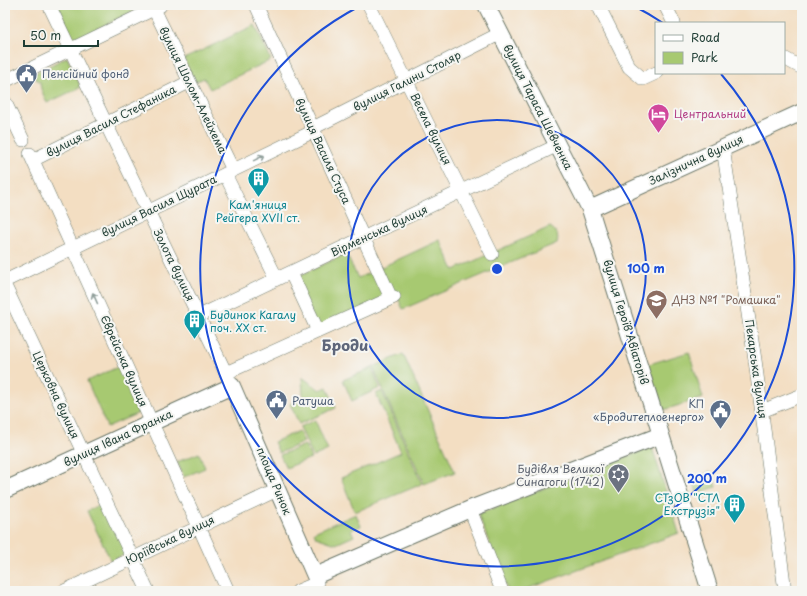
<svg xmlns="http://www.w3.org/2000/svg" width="807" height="596" font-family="'Playpen Sans',sans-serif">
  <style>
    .green { fill: #a7c971; stroke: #638352 }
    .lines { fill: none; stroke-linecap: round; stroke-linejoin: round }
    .minor-casing { stroke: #697566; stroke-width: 14 }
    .major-casing { stroke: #697566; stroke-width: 18 }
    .minor { stroke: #fff; stroke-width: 13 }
    .major { stroke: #fff; stroke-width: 16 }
    .oneway { stroke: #8f9e9a }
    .ring { fill: none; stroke: #1d4ed8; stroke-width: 2 }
    .labels { text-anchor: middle; stroke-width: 4; stroke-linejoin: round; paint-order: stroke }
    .service-label { font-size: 11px; fill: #4e5e75; stroke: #f6f6f2; text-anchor: start }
    .street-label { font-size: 11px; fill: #1f3d34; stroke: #f6f6f2 }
    .hotel-label { font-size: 11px; fill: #b23c85; stroke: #f6f6f2; text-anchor: start }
    .culture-label { font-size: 11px; fill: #0d838f; stroke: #f6f6f2 }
    .education-label { font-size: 11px; fill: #785e54; stroke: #f6f6f2; text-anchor: start }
    .worship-label { font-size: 11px; fill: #5b616d; stroke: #f6f6f2; text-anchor: end }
    .district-label { font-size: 15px; font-weight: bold; fill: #5e667a; stroke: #f6f6f2 }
    .centre { fill: #1d4ed8; stroke: #f6f6f2; stroke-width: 2 }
    .ring-label { font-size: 12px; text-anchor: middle; font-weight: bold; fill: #1d4ed8; stroke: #f6f6f2; stroke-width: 4; stroke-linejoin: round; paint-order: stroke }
  </style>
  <rect width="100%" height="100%" fill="#f6f6f2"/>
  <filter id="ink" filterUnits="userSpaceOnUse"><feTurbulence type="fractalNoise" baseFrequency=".025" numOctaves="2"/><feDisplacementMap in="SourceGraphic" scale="8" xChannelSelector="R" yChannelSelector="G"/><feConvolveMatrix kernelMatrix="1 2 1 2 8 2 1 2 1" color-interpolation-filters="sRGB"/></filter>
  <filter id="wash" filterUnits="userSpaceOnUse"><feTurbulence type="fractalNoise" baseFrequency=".012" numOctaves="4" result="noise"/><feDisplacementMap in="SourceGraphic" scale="16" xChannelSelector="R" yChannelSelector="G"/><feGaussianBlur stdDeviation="0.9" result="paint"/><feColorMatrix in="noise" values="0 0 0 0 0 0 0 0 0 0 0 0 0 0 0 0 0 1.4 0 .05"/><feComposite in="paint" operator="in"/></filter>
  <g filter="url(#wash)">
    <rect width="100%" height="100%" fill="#f3dec2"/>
    <path class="green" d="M57,5H146L74,40Z
      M255,25L271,60L210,89L204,78L195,82L184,59Z
      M67,57L81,87L47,103L41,89L40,82L36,79L33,74Z
      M550,227C557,231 559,236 557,243L403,309L397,296L318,331L294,278L346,254L358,278L440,240L454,270Z
      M689,352L703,398L660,411L646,365Z
      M403,354L455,472L424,484L373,367Z
      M120,366L141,412L107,427L87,381Z
      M372,368L380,388L352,401L343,380Z
      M302,377L320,390L327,387L336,408L299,424L290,404L303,397Z
      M382,391L422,484L355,512L341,478L401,452L376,394Z
      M315,420L328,450L313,457L300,427Z
      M299,431L304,442L279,453L274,442Z
      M305,445L311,458L286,468L280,455Z
      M652,447L679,533L521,591H508L478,514Z
      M199,453L205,468L184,477L177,462Z
      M711,472L716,487L697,493L693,477Z
      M104,503L128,553L111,561L87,511Z
      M356,514L361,526L351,530L354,536L336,544L316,537L314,532Z"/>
  </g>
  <g filter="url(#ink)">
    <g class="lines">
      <defs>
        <path id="minor" d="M49,5L232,386
          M256,5L391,298
          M369,5L492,254
          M598,5L629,67L643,79L656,73
          M665,5L674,23
          M154,9L233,170
          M784,58L802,68
          M5,81L160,6
          M5,102L23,140
          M313,128L501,33
          M723,148L755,360L785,591
          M30,154L228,591
          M33,160L189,82
          M225,174L277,279
          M291,273L318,331
          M5,281L314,131
          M5,286L148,591
          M199,316L558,145
          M226,373L394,297
          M762,411L802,395
          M470,509L502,591
          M64,591L277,490
          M298,591L317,583"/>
        <path id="major" d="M486,5L590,209L710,591
          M590,209L802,112
          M5,490L232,386L315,576L470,509L661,435"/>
      </defs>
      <use href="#minor" class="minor-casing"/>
      <use href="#major" class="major-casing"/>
      <use href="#minor" class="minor"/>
      <use href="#major" class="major"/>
    </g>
    <defs><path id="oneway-shaft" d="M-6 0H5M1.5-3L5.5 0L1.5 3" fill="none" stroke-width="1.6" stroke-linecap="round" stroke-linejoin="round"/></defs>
    <g class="oneway">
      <use href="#oneway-shaft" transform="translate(259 158) rotate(-26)"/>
      <use href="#oneway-shaft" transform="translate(95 298) rotate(-114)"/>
    </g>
  </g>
  <g class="ring">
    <circle cx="497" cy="269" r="149"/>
    <path d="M634 6A297 297 0 0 1 663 23M721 74A297 297 0 1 1 360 6"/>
  </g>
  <defs>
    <symbol id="civic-pin" viewBox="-11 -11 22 30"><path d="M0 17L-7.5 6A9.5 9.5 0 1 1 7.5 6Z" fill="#5c6f8a" stroke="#f6f6f2"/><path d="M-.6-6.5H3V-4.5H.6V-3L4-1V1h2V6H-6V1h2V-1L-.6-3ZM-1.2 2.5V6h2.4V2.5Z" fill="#fff"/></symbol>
    <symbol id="hotel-pin" viewBox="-11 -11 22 30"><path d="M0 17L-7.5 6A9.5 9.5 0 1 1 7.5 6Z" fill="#d1479c" stroke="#f6f6f2"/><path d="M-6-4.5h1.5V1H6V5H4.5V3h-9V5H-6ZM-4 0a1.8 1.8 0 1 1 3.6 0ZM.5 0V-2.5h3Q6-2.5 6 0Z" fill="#fff"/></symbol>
    <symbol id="building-pin" viewBox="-11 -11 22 30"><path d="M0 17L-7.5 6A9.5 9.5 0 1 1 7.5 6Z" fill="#0f9aa8" stroke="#f6f6f2"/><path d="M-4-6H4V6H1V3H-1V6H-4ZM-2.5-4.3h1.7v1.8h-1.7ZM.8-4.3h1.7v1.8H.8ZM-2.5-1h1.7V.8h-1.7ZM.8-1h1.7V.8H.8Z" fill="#fff"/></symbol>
    <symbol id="school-pin" viewBox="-11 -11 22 30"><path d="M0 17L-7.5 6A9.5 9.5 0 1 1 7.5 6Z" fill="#8d6e63" stroke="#f6f6f2"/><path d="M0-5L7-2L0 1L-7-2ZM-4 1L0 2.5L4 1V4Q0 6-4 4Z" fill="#fff"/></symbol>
    <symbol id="synagogue-pin" viewBox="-11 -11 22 30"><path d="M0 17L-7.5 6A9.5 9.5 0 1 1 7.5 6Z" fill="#6b7280" stroke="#f6f6f2"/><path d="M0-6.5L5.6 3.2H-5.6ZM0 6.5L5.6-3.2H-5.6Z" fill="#fff"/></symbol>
  </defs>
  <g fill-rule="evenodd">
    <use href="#civic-pin" x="14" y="62" width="25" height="34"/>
    <use href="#hotel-pin" x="646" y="102" width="25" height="34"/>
    <use href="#building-pin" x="246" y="166" width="25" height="34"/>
    <use href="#school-pin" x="644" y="288" width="25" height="34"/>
    <use href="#building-pin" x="182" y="308" width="25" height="34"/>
    <use href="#civic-pin" x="264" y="388" width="25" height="34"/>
    <use href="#civic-pin" x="708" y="398" width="25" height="34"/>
    <use href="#synagogue-pin" x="606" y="462" width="25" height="34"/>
    <use href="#building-pin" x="722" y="492" width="25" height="34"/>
  </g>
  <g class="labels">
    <g class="service-label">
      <text x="42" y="78">Пенсійний фонд</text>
      <text x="292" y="405">Ратуша</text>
      <text x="704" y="408" text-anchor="end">КП<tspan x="704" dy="13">«Бродитеплоенерго»</tspan></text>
    </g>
    <g class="street-label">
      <text transform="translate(407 81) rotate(-27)" y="4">вулиця Галини Столяр</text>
      <text transform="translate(193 90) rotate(64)" y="4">вулиця Шолом-Алейхема</text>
      <text transform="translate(538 107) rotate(63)" y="4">вулиця Тараса Шевченка</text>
      <text transform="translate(111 121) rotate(-27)" y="4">вулиця Василя Стефаника</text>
      <text transform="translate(431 129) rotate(64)" y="4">Весела вулиця</text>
      <text transform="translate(323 151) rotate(65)" y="4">вулиця Василя Стуса</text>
      <text transform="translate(696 160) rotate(-25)" y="4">Залізнична вулиця</text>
      <text transform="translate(159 206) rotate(-26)" y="4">вулиця Василя Щурата</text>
      <text transform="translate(379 231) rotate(-25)" y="4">Вірменська вулиця</text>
      <text transform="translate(174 265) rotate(64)" y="4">Золота вулиця</text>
      <text transform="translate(626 322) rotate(73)" y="4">вулиця Героїв Авіаторів</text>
      <text transform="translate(124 361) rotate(66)" y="4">Єврейська вулиця</text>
      <text transform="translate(756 369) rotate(82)" y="4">Пекарська вулиця</text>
      <text transform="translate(56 395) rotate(65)" y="4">Церковна вулиця</text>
      <text transform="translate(118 438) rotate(-25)" y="4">вулиця Івана Франка</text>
      <text transform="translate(274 481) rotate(67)" y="4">площа Ринок</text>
      <text transform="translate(170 540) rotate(-26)" y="4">Юріївська вулиця</text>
    </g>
    <g class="hotel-label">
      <text x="674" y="118">Центральний</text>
    </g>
    <g class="culture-label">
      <text x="258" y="209">Кам'яниця<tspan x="258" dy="13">Рейгера XVII ст.</tspan></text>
      <text x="210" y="319" text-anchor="start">Будинок Кагалу<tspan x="210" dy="13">поч. XX ст.</tspan></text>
      <text x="720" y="502" text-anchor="end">СТзОВ "СТЛ<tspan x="720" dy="13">Екструзія"</tspan></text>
    </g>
    <g class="education-label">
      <text x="672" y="304">ДНЗ №1 "Ромашка"</text>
    </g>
    <g class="worship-label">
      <text x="604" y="473">Будівля Великої<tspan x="604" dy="13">Синагоги (1742)</tspan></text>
    </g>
    <g class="district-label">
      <text x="345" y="351">Броди</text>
    </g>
  </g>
  <circle cx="497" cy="269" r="6" class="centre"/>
  <g class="ring-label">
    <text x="646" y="273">100 m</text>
    <text x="707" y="483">200 m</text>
  </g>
  <rect width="807" height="596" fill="none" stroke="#f6f6f2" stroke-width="20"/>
  <rect x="655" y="22" width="130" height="52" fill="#f6f6f2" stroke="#a0aca6"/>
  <rect x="663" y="35" width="20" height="6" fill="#ffffff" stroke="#a0aca6"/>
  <text x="691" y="42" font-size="12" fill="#1f3d34">Road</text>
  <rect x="663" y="52" width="20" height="12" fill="#a7c971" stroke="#a0aca6"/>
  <text x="691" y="62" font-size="12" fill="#1f3d34">Park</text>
  <path d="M24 40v6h74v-6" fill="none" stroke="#1f3d34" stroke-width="2"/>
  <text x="30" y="40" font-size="12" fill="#1f3d34" stroke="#f6f6f2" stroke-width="3" paint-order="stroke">50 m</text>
</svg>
